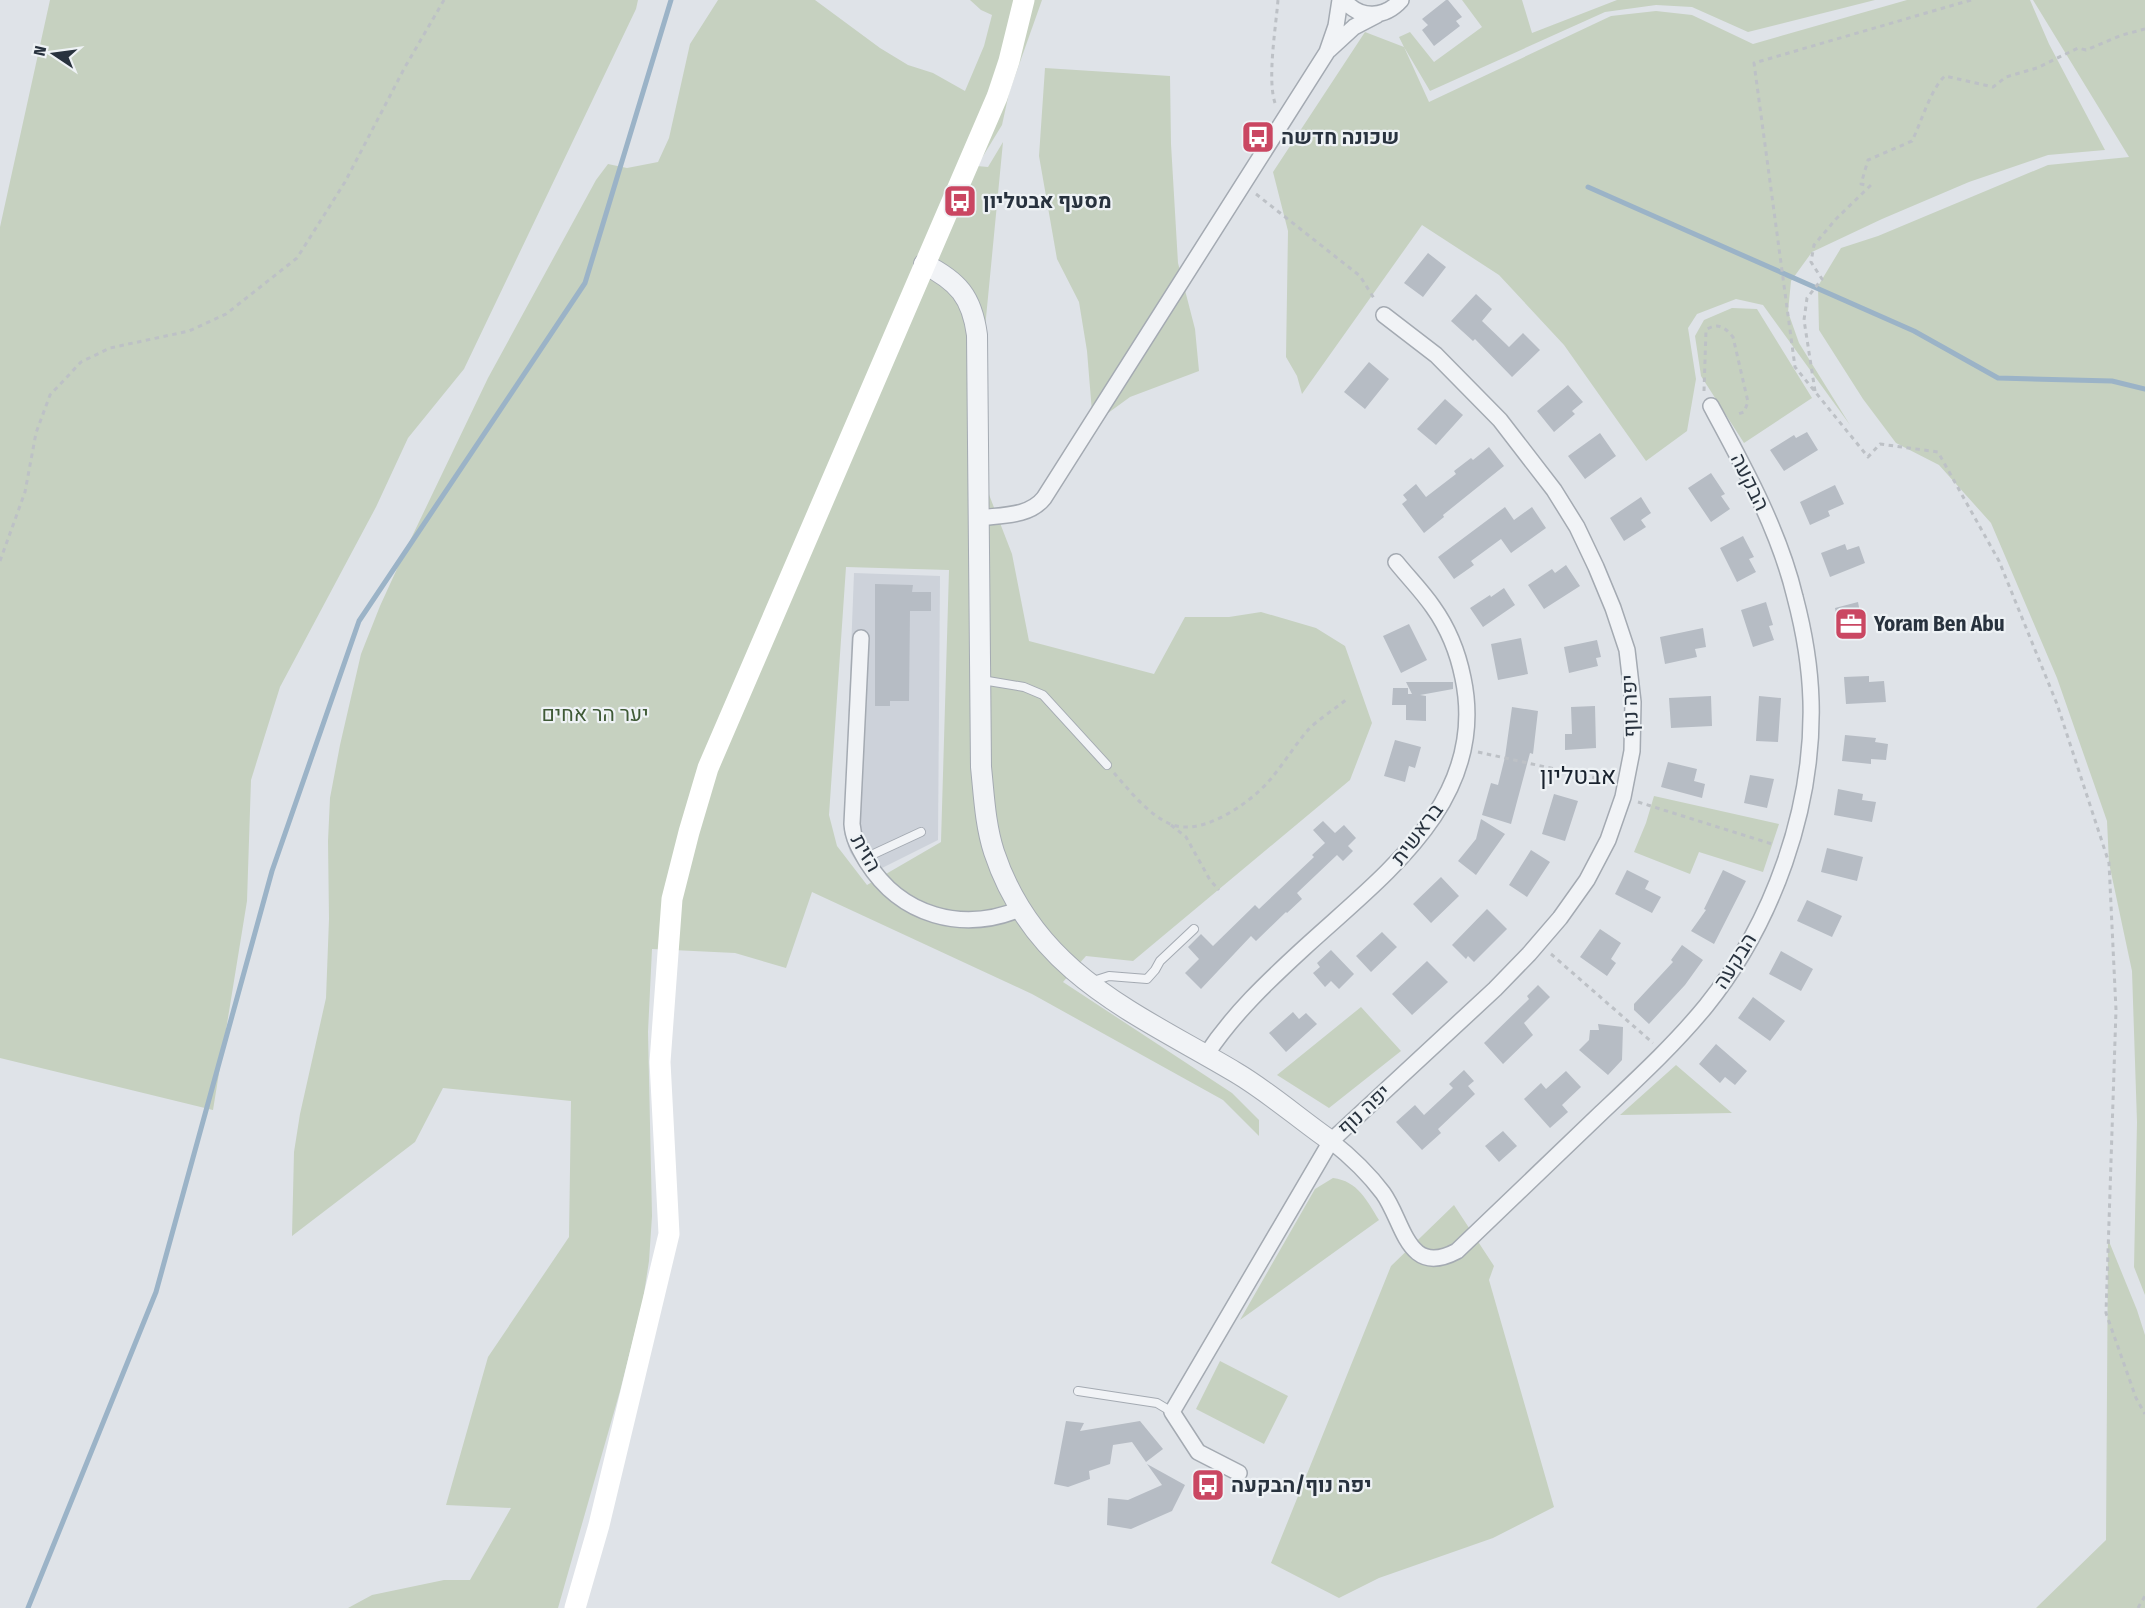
<svg xmlns="http://www.w3.org/2000/svg" width="2145" height="1608" font-family="'Fira Sans Condensed',Heebo,sans-serif">
  <style>
    .built { fill: #cdd2da }
    .green { fill: #c6d1c0; fill-rule: evenodd }
    .lines { fill: none; stroke-linecap: round; stroke-linejoin: round }
    .stream { stroke: #9bb3c7; stroke-width: 5 }
    .building { fill: #b6bcc4 }
    .service-casing { stroke: #a4aab2; stroke-width: 10 }
    .minor-casing { stroke: #a4aab2; stroke-width: 18 }
    .tertiary-casing { stroke: #a4aab2; stroke-width: 22 }
    .path { stroke: #bdc1c6; stroke-width: 3; stroke-dasharray: 4.5 4.5; stroke-linecap: butt }
    .service { stroke: #f1f3f6; stroke-width: 8 }
    .minor { stroke: #f1f3f6; stroke-width: 15 }
    .tertiary { stroke: #f1f3f6; stroke-width: 20 }
    .secondary { stroke: #fff; stroke-width: 21 }
    .labels { text-anchor: middle; stroke-width: 4.5; stroke-linejoin: round; paint-order: stroke }
    .poi-label { font-size: 21px; font-weight: bold; fill: #28323e; stroke: #eef2f5; text-anchor: start }
    .street-label { font-size: 21px; fill: #28323e; stroke: #eef2f5 }
    .park-label { font-size: 21px; fill: #3f5a36; stroke: #eef2f5 }
    .quarter-label { font-size: 24px; fill: #1a232f; stroke: #eef2f5 }
  </style>
  <rect width="100%" height="100%" fill="#dfe3e8"/>
  <path class="built" d="M854,573L940,576L938,840L866,876L850,852L844,833Z"/>
  <path class="green" d="M50,0H638L636,9L464,369L408,438L376,507L280,687L251,780L247,901L213,1110L0,1058V227Z
    M718,0H815L880,48L908,65L933,73L965,91L984,46L992,15L981,10L970,0H1042L1009,93L1002,125L977,166L988,167L1003,142L980,380L988,492L1012,554L1029,641L1154,674L1185,617H1229L1261,612L1316,628L1345,646L1372,723L1350,780L1133,961L1086,956L1063,982L1232,1093L1259,1120V1136L1223,1100L1032,994L812,892L786,968L735,953L652,949L648,1032L652,1216L649,1261L643,1300L620,1391L558,1608H348L372,1595L444,1580H470L511,1508L446,1505L488,1357L569,1237L571,1101L443,1088L415,1142L292,1236L294,1152L300,1114L326,998L329,919L328,841L330,798L340,745L361,654L380,606L407,547L488,378L596,180L608,164L627,168L658,162L669,138L690,44ZM846,567L949,570L941,842L867,885L837,846L829,815Z
    M1462,0H1522L1532,33L1617,0H1875L1748,32L1692,7L1656,5L1605,12L1430,91L1404,47L1429,102L1611,16L1656,11L1692,15L1753,44L1907,0H2030L2049,44L2105,150L2048,155L1969,182L1882,219L1812,252L1791,281L1788,312L1799,343L1850,425L1763,305L1736,299L1697,314L1688,328L1696,379L1687,431L1646,461L1564,345L1499,275L1422,225L1302,394L1297,376L1286,357L1288,231L1273,172L1365,32L1404,47L1399,37L1410,32L1434,62L1482,27Z
    M2033,0H2145V1295L2134,1267L2137,1122L2132,971L2109,863L2107,821L2057,678L1991,523L1939,465L1896,443L1863,399L1819,330L1818,286L1841,248L1878,236L2048,165L2129,157Z
    M1045,68L1170,76L1171,144L1178,263L1195,329L1199,371L1130,397L1093,424L1087,351L1079,302L1057,259L1039,156Z
    M1732,308L1757,309L1812,398L1744,443L1701,376L1695,336L1704,320Z
    M1654,796L1779,824L1763,872L1699,852L1690,874L1634,852L1646,823Z
    M1361,1007L1401,1051L1329,1108L1277,1075Z
    M1676,1065L1732,1113L1620,1115Z
    M1333,1178C1358,1181 1367,1201 1379,1220L1240,1320L1315,1189Z
    M1454,1205L1494,1266L1489,1280L1554,1507L1493,1538L1379,1578L1339,1598L1271,1563L1391,1266Z
    M2108,1239L2137,1310L2145,1335V1608H2036L2106,1540Z
    M1220,1361L1288,1396L1264,1444L1196,1409Z"/>
  <g class="lines">
    <path class="stream" d="M1588,187L1914,331L1998,378L2112,381L2145,389
      M28,1608L156,1292L272,871L359,621L585,283L671,0"/>
  </g>
  <path class="building" d="M1446,0H1448L1462,17L1456,21L1460,26L1434,46L1422,30L1428,25L1422,19Z
    M1428,253L1446,267L1423,297L1404,283Z
    M1476,294L1492,309L1482,321L1506,344L1509,347L1523,333L1540,350L1512,377L1475,339L1473,341L1451,321Z
    M1369,362L1389,379L1365,409L1344,392Z
    M1568,385L1583,402L1572,411L1575,414L1554,432L1537,411Z
    M1445,399L1463,415L1436,445L1417,429Z
    M1807,432L1818,450L1784,471L1770,450L1794,435L1796,438Z
    M1600,433L1616,456L1585,479L1568,456Z
    M1489,447L1504,466L1443,515L1444,517L1424,533L1402,504L1407,500L1403,495L1416,484L1426,497L1456,474L1454,471L1471,458L1473,460Z
    M1711,473L1725,494L1721,496L1730,509L1711,522L1688,488Z
    M1835,485L1844,504L1828,511L1830,516L1810,525L1800,502Z
    M1641,497L1651,513L1641,520L1646,527L1624,541L1610,518Z
    M1505,507L1514,520L1532,507L1546,528L1511,553L1501,539L1471,561L1474,565L1454,579L1438,557Z
    M1743,536L1754,557L1749,559L1756,572L1737,582L1720,548Z
    M1845,544L1847,550L1859,546L1865,563L1830,577L1821,553Z
    M1566,565L1580,586L1544,609L1528,585L1552,569L1555,573Z
    M875,584L913,585L912,592H931V611H910L909,701H890V706H875Z
    M1504,588L1515,605L1483,627L1470,608L1490,595L1491,597Z
    M1766,602L1773,625L1769,626L1774,640L1753,647L1741,610Z
    M1858,602L1863,628L1840,634L1835,608Z
    M1409,624L1427,660L1401,673L1383,636Z
    M1703,628L1706,647L1695,649L1697,657L1665,664L1660,637Z
    M1521,638L1528,674L1498,680L1491,644Z
    M1597,640L1601,657L1596,658L1598,666L1569,673L1564,647Z
    M1869,676V682L1884,681L1886,702L1846,704L1844,677Z
    M1406,682H1453V689L1420,695L1426,696V721L1406,720V705H1392L1393,688H1408V694H1412Z
    M1711,696L1712,726L1671,728L1669,698Z
    M1759,696L1781,698L1778,742L1756,741Z
    M1595,706L1596,748L1565,750V734H1572L1571,707Z
    M1512,707L1538,711L1533,754L1530,753L1511,824L1482,815L1491,783L1498,785L1505,757Z
    M1845,735L1876,738L1875,742L1888,744L1886,760L1871,759V764L1842,761Z
    M1395,740L1421,747L1415,768L1409,766L1405,782L1384,776Z
    M1668,762L1697,769L1694,781L1705,784L1702,798L1661,787Z
    M1750,775L1774,779L1767,808L1744,803Z
    M1838,789L1863,794L1862,800L1876,802L1872,822L1834,815Z
    M1554,794L1578,801L1565,841L1542,834Z
    M1481,819L1505,834L1476,875L1458,861L1476,839Z
    M1323,821L1335,833L1344,825L1356,838L1348,846L1353,851L1343,861L1337,855L1297,893L1302,899L1287,913L1286,912L1256,941L1251,936L1201,989L1185,973L1199,959L1188,947L1201,934L1213,946L1255,905L1259,909L1314,857L1312,855L1325,843L1313,830Z
    M1827,848L1863,857L1857,881L1821,872Z
    M1531,850L1550,862L1527,897L1509,885Z
    M1627,870L1649,881L1645,889L1661,897L1652,913L1615,894Z
    M1723,870L1746,881L1714,944L1691,931L1706,910L1704,909Z
    M1441,877L1459,896L1431,923L1413,904Z
    M1807,900L1842,916L1832,937L1797,921Z
    M1487,909L1507,929L1474,962L1468,956L1466,959L1452,945Z
    M1600,929L1621,943L1611,959L1616,963L1607,976L1580,957Z
    M1382,932L1397,947L1371,972L1356,956Z
    M1682,945L1703,960L1685,985L1649,1024L1634,1010V1004L1673,962L1671,960Z
    M1331,950L1354,974L1339,989L1331,981L1325,987L1313,973L1320,967L1317,963Z
    M1781,951L1813,969L1801,991L1769,974Z
    M1427,961L1448,982L1412,1015L1392,994Z
    M1538,985L1550,997L1524,1023L1533,1035L1503,1064L1484,1043L1529,999L1527,996Z
    M1753,997L1785,1021L1770,1041L1738,1018Z
    M1293,1012L1299,1019L1306,1013L1317,1024L1286,1052L1269,1033Z
    M1598,1024L1623,1027L1622,1060L1608,1075L1579,1050L1589,1040L1590,1030H1599Z
    M1716,1044L1747,1071L1735,1085L1725,1077L1720,1083L1699,1064Z
    M1464,1070L1474,1081L1468,1086L1475,1094L1438,1129L1441,1133L1422,1150L1396,1122L1415,1105L1424,1115L1453,1088L1449,1084Z
    M1566,1071L1581,1087L1562,1105L1568,1112L1550,1128L1524,1099L1541,1083L1546,1089Z
    M1503,1131L1517,1146L1499,1162L1485,1146Z
    M1066,1421L1084,1423L1080,1431L1140,1421L1163,1449L1146,1462L1132,1442L1113,1445L1110,1464L1089,1471L1090,1479L1068,1487L1054,1484Z
    M1147,1464L1185,1485L1172,1511L1131,1529L1107,1525L1108,1498L1128,1500L1162,1485Z"/>
  <g class="lines">
    <defs>
      <path id="service" d="M982,680L1024,687L1043,695L1107,765
        M865,858L921,832
        M1090,982L1109,976L1147,979L1155,970L1160,961L1194,929
        M1078,1391L1157,1403L1172,1412"/>
      <path id="minor" d="M1344,0C1360,20 1385,18 1401,0
        M1329,50L1354,27L1377,15
        M979,518C1001,515 1029,517 1044,498L1327,52L1336,26L1340,0
        M861,638L852,824C853,839 860,850 867,862C901,916 962,933 1020,909
        M1206,1055C1233,1014 1268,981 1304,948C1382,876 1489,801 1463,678C1458,653 1448,628 1433,607C1422,591 1408,577 1396,562
        M1331,1141C1350,1156 1368,1173 1383,1193C1404,1222 1407,1278 1457,1251C1505,1205 1553,1159 1601,1113C1637,1079 1674,1045 1706,1006C1773,923 1814,808 1811,701C1810,666 1804,631 1795,597C1779,530 1744,467 1711,406
        M1239,1473L1198,1452L1172,1412L1331,1141L1495,989L1529,954L1560,918L1587,880L1608,840L1623,797L1632,751L1633,702L1627,650L1613,608L1596,567L1577,527L1554,490L1500,420L1436,355L1384,315"/>
      <path id="tertiary" d="M924,264C958,281 972,297 977,335L981,767C984,795 985,824 994,852C1034,973 1134,1012 1235,1072C1269,1092 1298,1118 1331,1141"/>
    </defs>
    <use href="#service" class="service-casing"/>
    <use href="#minor" class="minor-casing"/>
    <use href="#tertiary" class="tertiary-casing"/>
    <path class="path" d="M1971,0L1754,63L1795,367L1868,457L1880,444L1938,452L1999,561L2057,704L2109,863L2116,1010L2106,1313L2136,1398L2145,1414
      M1275,103C1267,79 1276,26 1278,0
      M1256,194L1360,276L1375,300
      M1704,391L1706,330C1717,322 1725,327 1733,337L1748,402L1744,412L1735,415
      M1815,391L1804,320L1807,298L1822,279L1811,262L1814,245L1836,219L1870,186L1861,184L1868,160L1912,141C1921,123 1931,88 1945,76L1993,87L2006,77L2037,68L2078,48L2086,50L2122,35L2145,29
      M0,561L25,492L36,433L50,395L81,362L110,348L189,331L226,314L297,258L345,182L405,67L444,0
      M1478,752L1609,781
      M1114,773C1130,791 1146,812 1168,823C1199,839 1249,804 1269,781C1283,765 1294,746 1308,730C1318,719 1337,708 1348,698
      M1638,802L1772,844
      M1171,825L1186,837L1210,880L1219,890
      M1551,954L1653,1043
      M2138,1608L2145,1596"/>
    <use href="#service" class="service"/>
    <use href="#minor" class="minor"/>
    <use href="#tertiary" class="tertiary"/>
    <path class="secondary" d="M575,1608L599,1525L669,1234L660,1062L672,899L689,832L708,768L997,97L1009,61L1024,0"/>
  </g>
  <defs>
    <symbol id="bus-square" viewBox="-11 -11 22 22"><rect x="-9" y="-9" width="18" height="18" rx="4" fill="#ca4762" stroke="#eef2f5"/><path d="M-5-6H5V4H4V6H2V4H-2V6H-4V4H-5ZM-3.5-4V0h7V-4ZM-3.5 1.2v1.5H-2V1.2ZM2 1.2v1.5H3.5V1.2Z" fill="#fff"/></symbol>
    <symbol id="office-square" viewBox="-11 -11 22 22"><rect x="-9" y="-9" width="18" height="18" rx="4" fill="#ca4762" stroke="#eef2f5"/><path d="M-6-3h4V-5.5h4V-3h4V5H-6ZM-1-4.5V-3h2v-1.5ZM-6 0V1H6V0Z" fill="#fff"/></symbol>
  </defs>
  <g fill-rule="evenodd">
    <use href="#bus-square" x="1239" y="118" width="38" height="38"/>
    <use href="#bus-square" x="941" y="182" width="38" height="38"/>
    <use href="#office-square" x="1832" y="605" width="38" height="38"/>
    <use href="#bus-square" x="1189" y="1466" width="38" height="38"/>
  </g>
  <g class="labels">
    <g class="poi-label">
      <text x="1281" y="144">שכונה חדשה</text>
      <text x="983" y="208">מסעף אבטליון</text>
      <text x="1874" y="631">Yoram Ben Abu</text>
      <text x="1231" y="1492">יפה נוף/הבקעה</text>
    </g>
    <g class="street-label">
      <text transform="translate(1750 482) rotate(64)" y="7">הבקעה</text>
      <text transform="translate(1630 706) rotate(-92)" y="7">יפה נוף</text>
      <text transform="translate(1417 834) rotate(-53)" y="7">בראשית</text>
      <text transform="translate(866 853) rotate(61)" y="7">הזית</text>
      <text transform="translate(1735 961) rotate(-58)" y="7">הבקעה</text>
      <text transform="translate(1364 1110) rotate(-43)" y="7">יפה נוף</text>
    </g>
    <g class="park-label">
      <text x="595" y="721">יער הר אחים</text>
    </g>
    <g class="quarter-label">
      <text x="1578" y="784">אבטליון</text>
    </g>
  </g>
  <g transform="translate(54 54) rotate(283)" stroke="#eef2f5" stroke-width="4.5" paint-order="stroke">
  <path d="M0-4.5L10 22L0 15L-10 22Z" fill="#28323e"/>
  <text y="-9" font-size="16" font-weight="bold" text-anchor="middle" fill="#28323e">N</text>
  </g>
</svg>
